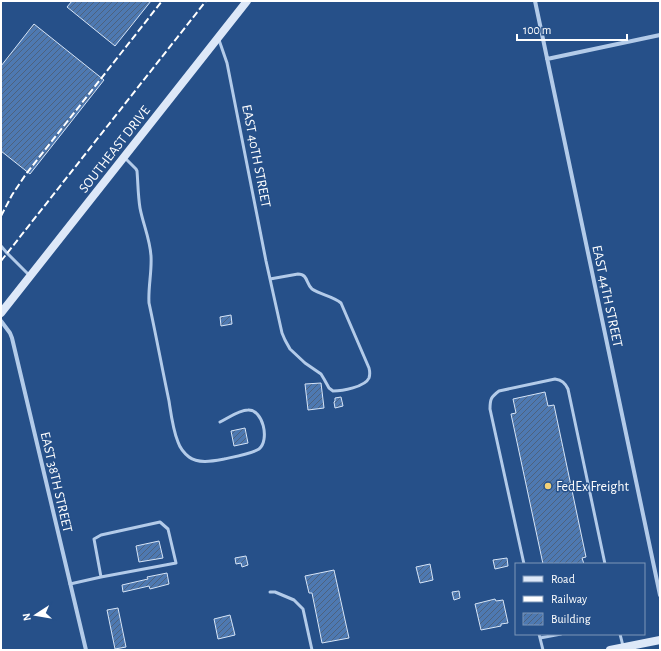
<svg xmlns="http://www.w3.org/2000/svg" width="661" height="651" font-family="'Alegreya Sans',sans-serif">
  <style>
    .building { fill: url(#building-hatch); stroke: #d7e5f7 }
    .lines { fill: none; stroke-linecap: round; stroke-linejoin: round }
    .service { stroke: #b3cbe9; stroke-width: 3 }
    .minor { stroke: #b3cbe9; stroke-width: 4 }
    .secondary { stroke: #dde8f8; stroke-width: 8 }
    .rail { stroke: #fff; stroke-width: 2; stroke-dasharray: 7 3; stroke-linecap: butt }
    .poi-dot { fill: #f3d177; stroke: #265089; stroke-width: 1.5 }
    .labels { text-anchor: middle; stroke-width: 3; stroke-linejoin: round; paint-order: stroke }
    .street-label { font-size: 14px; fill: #fff; stroke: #265089 }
    .poi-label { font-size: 14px; fill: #fff; stroke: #265089; text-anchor: start }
  </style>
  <defs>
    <pattern id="building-hatch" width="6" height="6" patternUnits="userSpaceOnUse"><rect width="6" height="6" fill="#4e79b1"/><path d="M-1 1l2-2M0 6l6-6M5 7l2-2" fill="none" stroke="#4d627e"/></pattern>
  </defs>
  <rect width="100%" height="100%" fill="#265089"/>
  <path class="building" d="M72,1H151L115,46L67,7Z
    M34,24L104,80L30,174L1,151V66Z
    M231,315L232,324L221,326L220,317Z
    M321,383L324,408L308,410L305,384Z
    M545,392L548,406L554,405L586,557L582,558L584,564H543L511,414L516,413L513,399Z
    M341,397L343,406L335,408L334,402L335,401V398Z
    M245,428L248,443L234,446L231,431Z
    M159,541L163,558L139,562L136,546Z
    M246,556L248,565L242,567L241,563L236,564L235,558Z
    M507,558L508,566L495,569L493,560Z
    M430,564L433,580L420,583L416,567Z
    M334,570L349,638L322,643L312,593H309L305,576Z
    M167,573L169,584L150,589L149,586L123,592L122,585L148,579L147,577Z
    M459,591L460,598L454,600L452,592Z
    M495,599L496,601L503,600L508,623L501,624V626L481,630L475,604Z
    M118,608L126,647L115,649L107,610Z
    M230,615L235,635L218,639L214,619Z"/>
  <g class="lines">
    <path class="service" d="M219,40L227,63L266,261L282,333L285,340L290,349L305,363L321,374L324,379L329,388L333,391C342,391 365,387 369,378C370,375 370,372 369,368L341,303C333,296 321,295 312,289C306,284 308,274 298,274L270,279
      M125,158L136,169L137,171C138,183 138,196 140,208C143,224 150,239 151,256C152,272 148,287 149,303C156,335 162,368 169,401C171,414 173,430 178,442C180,448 184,453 189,457C198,464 213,461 224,459C233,457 251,454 259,449C270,440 263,409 248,410C239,410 228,418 220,422
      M1,246L7,253L30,276
      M524,564L490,409C490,399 491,397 499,391L555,379C562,380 565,383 568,389L605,564
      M70,584L101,577L94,539L101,535L160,522L168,529L176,563L101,577
      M270,592H275L294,600L303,609L312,650
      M539,634L543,650
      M620,634L623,646
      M540,638L561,634"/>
    <path class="minor" d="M535,1L660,595
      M547,59L660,35
      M1,321L10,333L12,338L86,650"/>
    <path class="secondary" d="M1,313L247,1
      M610,650L660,640"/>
    <path class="rail" d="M1,216L12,195L26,174L162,1
      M1,261L206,1"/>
  </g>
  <circle class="poi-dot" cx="548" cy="486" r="4"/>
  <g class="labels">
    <g class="street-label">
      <text transform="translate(114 149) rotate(-52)" y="5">SOUTHEAST DRIVE</text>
      <text transform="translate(257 156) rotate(79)" y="5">EAST 40TH STREET</text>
      <text transform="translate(608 296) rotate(78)" y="5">EAST 44TH STREET</text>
      <text transform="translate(57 482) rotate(77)" y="5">EAST 38TH STREET</text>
    </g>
    <g class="poi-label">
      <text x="556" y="491">FedEx Freight</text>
    </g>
  </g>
  <rect width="661" height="651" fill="none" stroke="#ffffff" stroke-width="4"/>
  <rect x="515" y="563" width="130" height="72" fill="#265089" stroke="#7d96b8"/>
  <rect x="523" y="576" width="20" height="6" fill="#dde8f8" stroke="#7d96b8"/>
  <text x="551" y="583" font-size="12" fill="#ffffff">Road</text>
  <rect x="523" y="596" width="20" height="6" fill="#ffffff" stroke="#7d96b8"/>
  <text x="551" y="603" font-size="12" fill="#ffffff">Railway</text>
  <rect x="523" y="613" width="20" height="12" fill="url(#building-hatch)" stroke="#7d96b8"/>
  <text x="551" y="623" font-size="12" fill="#ffffff">Building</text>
  <g transform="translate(36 615) rotate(258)" stroke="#265089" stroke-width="3" paint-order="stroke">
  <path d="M0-3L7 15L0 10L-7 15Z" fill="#ffffff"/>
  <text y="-6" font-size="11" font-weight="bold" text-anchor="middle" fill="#ffffff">N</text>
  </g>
  <path d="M517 34v6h110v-6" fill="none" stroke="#ffffff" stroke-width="2"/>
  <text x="523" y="34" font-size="12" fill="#ffffff" stroke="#265089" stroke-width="3" paint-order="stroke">100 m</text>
</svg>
